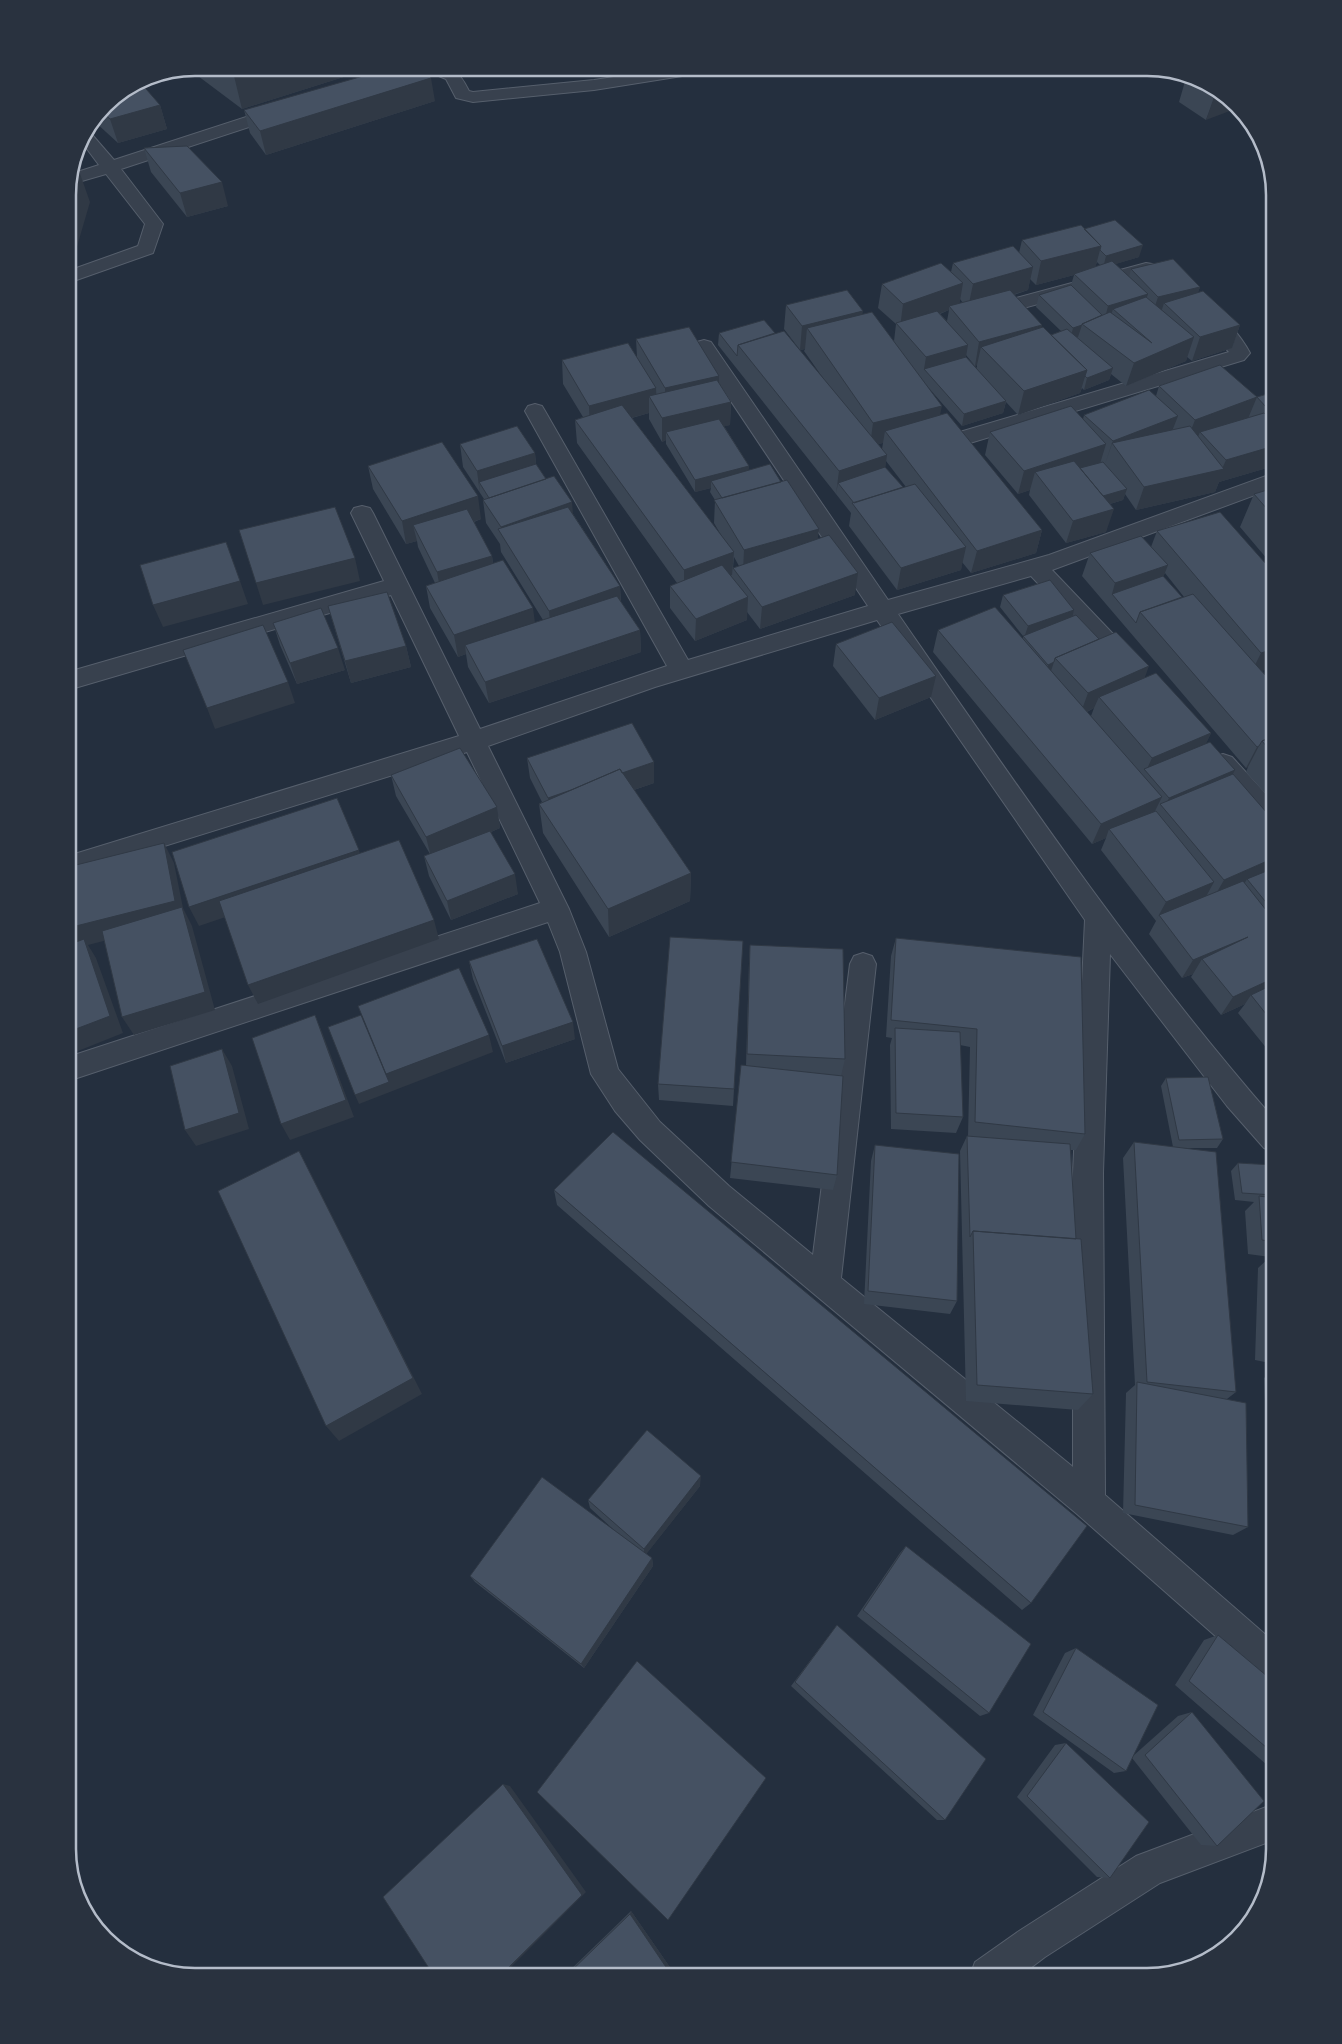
<svg xmlns="http://www.w3.org/2000/svg" width="1342" height="2044" font-family="Rubik,sans-serif">
  <style>
    .lines { fill: none; stroke-linecap: round; stroke-linejoin: round }
    .minor-casing { stroke: #565f6c; stroke-width: 2 }
    .minor { fill: #38414e; fill-rule: evenodd }
    .wall { fill: #3b4654; fill-rule: evenodd }
    .shaded-wall { fill: #303945 }
    .building { fill: #455162; stroke: #303945 }
    .rim { fill: none; stroke: #b4bcc9; stroke-width: 2.5 }
  </style>
  <rect width="100%" height="100%" fill="#242f3e"/>
  <g class="lines">
    <defs>
      <path id="minor" d="M427,68C451,65 458,69 469,91L473,92L594,80L672,68H709L707,72L701,73L594,90L473,102L456,98L446,79L429,72Z
        M283,105L289,106L292,110L289,114L121,169L163,224L153,253L68,283V271L138,246L145,224L106,174L68,185L71,174L99,165L81,141L88,130L114,160Z
        M1146,263L1164,266L1176,275L1173,279L1166,281L1146,275L986,318L979,316L976,312L979,308Z
        M1207,310C1224,314 1242,338 1250,353L1244,360L960,446L953,444L950,439L953,434L1229,352L1197,316L1200,312Z
        M704,340L711,342L888,600L1049,555L1274,473V488L1052,570L1136,658L1140,664L1136,670L1128,673L1120,670L1031,576L898,614C1017,786 1136,961 1274,1119V1152L1264,1148L1227,1106L1110,954L1103,1173L1105,1495L1274,1642V1682L1262,1677L1077,1514L709,1206L640,1140L615,1111L591,1074L560,952L548,922L68,1081V1057L540,903L467,752L68,876V856L459,736L391,595L68,690V672L384,581L351,513L354,508L362,506L370,508L373,513L480,729L667,666L525,411L528,406L535,404L542,406L545,411L688,660L868,606L694,346L697,342ZM877,620L1085,920L1073,1173V1467L841,1278L876,964L872,956L863,953L854,956L850,964L813,1255L729,1186L660,1122L618,1069L586,952L569,909L488,746L655,687Z
        M1223,754L1232,757L1274,803V829L1265,826L1214,771L1211,764L1214,757Z
        M1274,1804V1840L1160,1883L1045,1957L1020,1976H970L975,1962L1019,1931L1136,1856Z"/>
    </defs>
    <use href="#minor" class="minor-casing"/>
    <use href="#minor" class="minor"/>
  </g>
  <path class="wall" d="M195,68H372L242,109L190,70V69Z
    M479,68H597L483,77Z
    M1186,78L1218,89L1206,120L1179,102Z
    M435,101L266,155L250,133L244,110Z
    M105,105H160L167,129L118,143L94,121Z
    M144,148L228,206L187,217L151,172Z
    M1084,229L1139,257L1115,264L1129,277L1131,269L1200,287L1198,292L1240,325L1232,348L1192,361L1187,357L1186,361L1126,386L1111,374L1109,380L1084,390L1082,388L1080,393L1018,415L1006,402L1003,413L962,426L927,386L940,415L1042,530L1036,553L971,573L962,562L961,570L897,590L849,526L851,513L718,345L719,333H775L823,378L804,351L805,349L800,350L784,329L786,305L863,314L894,341L896,324L878,308L882,284L951,272L953,263L1019,253L1022,240ZM1097,262L1100,265L1095,267ZM1074,275L1071,285L1039,295L1036,307L1061,331L1051,335L1041,327L1042,325L1014,295L1028,290L1030,279L1036,285ZM960,299L963,303L959,304ZM949,310L947,321L940,314ZM966,355L975,366L977,365V368L966,357ZM883,443L882,449L878,444ZM886,461L906,487H903L885,467Z
    M636,339L719,383L731,402L730,425L724,426L749,466L748,470L818,539L855,595L760,629L747,612V620L695,641L670,608V586L677,583L577,443L575,420L583,417L563,384L562,360L637,357ZM649,413V419L662,442L666,440V444L695,492L711,488L710,492L715,500L714,523L721,535L632,418ZM734,557L739,566L733,568Z
    M1159,386L1257,397L1274,392V466L1219,482L1215,492L1136,510L1125,494L1123,500L1110,504L1106,532L1066,543L1029,495L1030,490L1018,494L985,455L990,432L1083,419L1084,415L1156,396Z
    M460,444L535,453L536,464L546,479L573,514L620,586L621,602L640,630L641,652L489,703L468,667L466,654L458,657L430,608L426,586L435,583L418,547L417,541L406,544L373,489L368,466L481,519L474,522L492,556L493,563L535,623L543,620L501,552L500,544L486,523L483,500L484,499L463,467Z
    M1274,488V567L1240,527L1254,494Z
    M1157,531L1274,573L1262,671L1274,685V803L1246,772L1248,767L1246,768L1082,576L1090,553L1151,547ZM1165,573L1184,597H1182L1163,576Z
    M1003,595L1074,610L1072,616L1099,639L1211,733L1206,743L1232,774L1274,821V1053L1272,1055L1238,1013L1245,1004L1221,1015L1191,977L1193,974L1182,978L1149,934L1156,921L1101,850L1106,838L1092,844L933,652L938,630L1023,638V636L1000,607ZM1094,708L1091,716L1087,712Z
    M328,606L406,646L411,667L351,683Z
    M273,623L345,670L297,684L280,645Z
    M836,644L931,697L875,720L833,666Z
    M527,758L654,762V783L634,790L691,873L690,901L609,937L543,833L539,804L542,802L530,778Z
    M391,775L497,807L500,828L491,832L518,894L451,920L429,876L424,856L430,854L396,796Z
    M896,938L1085,1134L1076,1150H1071L1076,1239L1093,1394L1078,1410L966,1401L960,1151L967,1136H968L970,1047L960,1045L963,1117L956,1133L891,1129L890,1045L892,1038L886,1037L891,956Z
    M750,945L845,1059L841,1076L837,1175L833,1190L730,1178L741,1065H746L749,963Z
    M469,961L575,1039L506,1063L473,979Z
    M1274,1060V1081L1266,1071Z
    M1166,1078L1223,1139L1217,1148H1181L1236,1392L1227,1399L1248,1527L1233,1535L1123,1513L1126,1393L1135,1385L1123,1158L1134,1142L1173,1147L1161,1086Z
    M658,1084L734,1089L733,1106L659,1100Z
    M875,1145L957,1301L950,1314L864,1304L871,1161Z
    M1238,1163L1274,1165V1364L1255,1360L1258,1268L1270,1257L1248,1254L1245,1211L1254,1202L1235,1200L1231,1171Z
    M554,1190L1031,1603L1022,1610L557,1205Z
    M1274,1370V1500L1269,1499L1264,1378Z
    M700,1486L646,1554L652,1558L653,1566L584,1668L475,1582L470,1576L615,1531L590,1508L588,1500Z
    M1274,1515V1582L1267,1519Z
    M906,1546L989,1713L980,1716L857,1616L900,1553Z
    M837,1625L945,1820H937L791,1686Z
    M1218,1635L1274,1682V1764L1267,1765L1175,1685L1204,1640Z
    M1076,1648L1133,1756L1178,1716L1192,1712L1217,1846L1201,1845L1132,1758L1126,1771L1114,1773L1033,1715L1065,1653Z
    M1066,1743L1110,1878L1097,1877L1017,1797L1055,1745Z
    M631,1911L676,1976H564Z"/>
  <path class="shaded-wall" d="M259,68H372L242,109L234,76Z
    M431,78L435,101L266,155L260,131Z
    M1222,94L1235,109L1206,120L1214,97Z
    M160,105L167,129L118,143L110,119Z
    M78,168L90,202L76,250L68,253V200Z
    M222,182L228,206L187,217L180,193Z
    M1143,245L1139,257L1103,268L1106,256Z
    M1101,246L1095,269L1074,274V275L1036,285L1041,261Z
    M1033,267L1028,290L968,308L973,284Z
    M963,283L959,307L949,306V310L900,328L903,304Z
    M1200,287L1192,310L1164,303L1159,319L1150,321L1158,297Z
    M1148,294L1140,317L1113,309L1107,328L1105,318L1108,306Z
    M863,311L860,334L807,328L805,349L800,350L802,326Z
    M1042,325L1036,349L981,347L977,365L975,366L979,342Z
    M1082,325L1078,337L1070,340L1073,328Z
    M1240,325L1232,348L1192,361L1200,337Z
    M1194,337L1186,361L1126,386L1134,363Z
    M968,345L964,369H924L926,357Z
    M1113,368L1109,380L1084,390L1087,378Z
    M1087,370L1080,393L1018,415L1024,391Z
    M719,376V399L666,411L665,388Z
    M656,388L657,410L649,396V413L590,429L589,406Z
    M1257,397L1247,421L1200,432L1197,439L1186,443L1195,420Z
    M1006,401L1003,413L962,426L964,414Z
    M731,402L730,425L671,439L666,432V440L662,442V418Z
    M942,406L937,429L885,431L883,443L870,446L873,423Z
    M1178,416L1169,439L1112,443L1105,464L1113,441Z
    M1106,444L1099,467L1035,472L1030,490L1018,494L1024,471Z
    M1274,446V466L1219,482L1215,492L1136,510L1144,487L1222,469L1226,460Z
    M535,453L537,476L479,482L480,494L477,471Z
    M887,455L884,478L838,483L836,494L839,471Z
    M749,466L748,478L711,481V488L695,492V480Z
    M1127,489L1123,500L1093,509L1097,498Z
    M478,496L481,519L421,539L413,525L417,541L406,544L402,521Z
    M572,502L574,525L502,535L501,527Z
    M1114,509L1106,532L1066,543L1073,521Z
    M819,529L816,552L743,572L744,550Z
    M1042,530L1036,553L971,573L977,551Z
    M966,547L961,570L897,590L901,568Z
    M734,552L732,575L684,592V570Z
    M492,556L495,579L441,594L437,572Z
    M355,558L360,581L263,605L256,583Z
    M1168,565L1159,588L1112,594L1115,583Z
    M858,573L855,595L760,629L762,607Z
    M240,581L248,604L163,627L153,605Z
    M620,586L621,608L551,633L549,611Z
    M748,597L747,620L695,641L696,619Z
    M533,608L536,630L465,645L466,654L458,657L454,635Z
    M1074,610L1071,622L1024,638L1028,626Z
    M640,630L641,652L489,703L485,682Z
    M406,646L411,667L351,683L345,661Z
    M338,648L345,670L297,684L290,663Z
    M1274,649V667L1250,675L1261,653Z
    M1054,662L1050,674L1045,676L1048,665Z
    M1149,666L1141,688L1099,697L1094,708L1080,715L1088,693Z
    M936,676L931,697L875,720L879,698Z
    M288,682L295,703L215,729L207,708Z
    M1211,733L1201,754L1146,771L1152,758Z
    M1259,746L1248,767L1246,768L1257,747Z
    M654,762V783L551,818L548,798Z
    M1235,770L1224,791L1164,808L1169,798Z
    M1162,797L1152,817L1109,829L1106,838L1092,844L1101,824Z
    M497,807L500,828L431,857L426,837Z
    M164,843L174,863L183,908L192,926L215,1010L134,1035L122,1017L185,920L88,945L96,958L123,1033L68,1055V928Z
    M359,850L365,870L199,926L189,907Z
    M1274,858V873L1247,879L1243,886L1213,899L1224,880Z
    M691,873L690,901L609,937L608,909Z
    M515,874L518,894L451,920L447,901Z
    M1214,882L1203,902L1159,915L1155,922L1166,902Z
    M434,920L439,939L258,1004L248,985Z
    M1248,937L1202,959L1193,974L1182,978L1193,960Z
    M1274,978V990L1251,995L1245,1004L1221,1015L1233,997Z
    M315,1015L322,1032L354,1117L290,1140L281,1124Z
    M573,1022L575,1039L506,1063L502,1046Z
    M489,1035L493,1052L359,1104L355,1095L386,1074Z
    M222,1049L232,1066L249,1129L196,1146L185,1130Z
    M299,1151L311,1174L422,1394L339,1441L326,1426Z
    M701,1476L700,1486L644,1557V1549Z
    M652,1558L653,1566L584,1668L581,1664Z
    M503,1784L510,1786L586,1892L502,1976H500Z
    M631,1911L676,1976H672L630,1914Z"/>
  <path class="building" d="M223,68H259L234,76Z
    M391,68H425L431,78L260,131L244,110Z
    M1186,78L1218,89L1222,94L1214,97Z
    M140,82L160,105L110,119L101,111L105,105Z
    M187,146L222,182L180,193L144,148Z
    M78,168L68,200V187L72,169Z
    M1115,220L1143,245L1106,256L1100,250L1101,246L1084,229Z
    M1081,225L1101,246L1041,261L1022,240Z
    M1013,246L1033,267L973,284L953,263Z
    M1173,259L1200,287L1158,297L1131,269Z
    M1112,261L1148,294L1108,306L1074,274Z
    M941,263L963,283L903,304L882,284Z
    M1071,285L1102,315L1082,324V325L1073,328L1039,295Z
    M847,290L863,311L802,326L786,305Z
    M1010,290L1042,325L979,342L949,306Z
    M1203,291L1240,325L1200,337L1164,303Z
    M1146,297L1194,337L1134,363L1082,324L1110,312L1152,343L1113,309Z
    M937,311L968,345L926,357L896,323Z
    M872,312L942,406L873,423L807,328Z
    M764,320L775,333L738,345L737,356L719,333Z
    M689,327L719,376L665,388L636,339Z
    M1043,327L1087,370L1024,391L981,347Z
    M1067,329L1113,368L1087,378L1085,376L1087,370L1051,335Z
    M784,331L887,455L839,471L738,345Z
    M628,343L656,388L589,406L562,360Z
    M966,357L1006,401L964,414L924,369Z
    M1220,365L1257,397L1195,420L1159,386Z
    M717,380L731,402L662,418L649,396Z
    M1149,390L1178,416L1113,441L1084,415Z
    M1274,392V416L1257,397Z
    M622,405L734,552L684,570L575,420Z
    M1071,406L1106,444L1024,471L990,432Z
    M947,413L1042,530L977,551L885,431Z
    M1264,413L1274,423V446L1226,460L1200,432Z
    M719,419L749,466L695,480L666,432Z
    M517,426L535,453L477,471L460,444Z
    M1190,426L1224,469L1144,487L1112,443Z
    M442,442L478,496L402,521L368,466Z
    M1074,461L1114,509L1073,521L1035,472Z
    M1103,462L1127,489L1103,496L1080,468Z
    M536,464L546,479L489,498L479,482Z
    M770,464L781,482L722,498L711,481Z
    M885,467L903,487L854,503L838,483Z
    M554,476L572,502L501,527L483,500Z
    M787,480L819,529L744,550L714,500Z
    M915,484L966,547L901,568L852,503Z
    M1274,488V517L1254,494Z
    M335,507L355,558L256,583L239,530Z
    M568,507L620,586L549,611L498,529Z
    M467,509L492,556L437,572L413,525Z
    M1220,512L1274,573V649L1261,653L1157,531Z
    M829,535L858,573L762,607L733,568Z
    M1141,536L1168,565L1115,583L1090,553Z
    M226,542L240,581L153,605L140,565Z
    M503,560L533,608L454,635L426,586Z
    M722,565L748,597L696,619L670,586Z
    M1163,576L1182,597L1140,612L1136,623L1112,594Z
    M1050,580L1074,610L1028,626L1003,595Z
    M387,592L406,646L345,661L328,606Z
    M1193,594L1274,685V736L1262,741L1259,746L1257,747L1140,612Z
    M617,596L640,630L485,682L465,645Z
    M995,607L1162,797L1101,824L938,630Z
    M321,608L338,648L290,663L273,623Z
    M1076,615L1099,639L1055,658L1054,662L1048,665L1023,636Z
    M892,622L936,676L879,698L836,644Z
    M263,625L288,682L207,708L183,650Z
    M1116,632L1149,666L1088,693L1055,658Z
    M1156,673L1211,733L1152,758L1099,697Z
    M632,723L654,762L622,773L620,769L571,790L548,798L527,758Z
    M1274,736V755L1262,741Z
    M1210,742L1235,770L1169,798L1144,769Z
    M460,748L497,807L426,837L391,775Z
    M620,769L691,873L608,909L539,804Z
    M1233,774L1274,821V858L1224,880L1160,804Z
    M337,798L359,850L189,907L172,852Z
    M1156,811L1214,882L1166,902L1109,829Z
    M490,831L515,874L447,901L424,856Z
    M399,840L434,920L248,985L219,901Z
    M164,843L175,901L68,928V867Z
    M1274,868V912L1247,879Z
    M1243,881L1274,920V978L1233,997L1202,959L1248,937L1193,960L1159,915Z
    M182,907L205,992L122,1017L102,931Z
    M670,937L743,941L734,1089L658,1084Z
    M896,938L1081,957L1085,1134L975,1122L977,1029L891,1020Z
    M84,939L110,1016L68,1032V945Z
    M537,939L573,1022L502,1046L469,961Z
    M750,945L843,949L845,1059L747,1054Z
    M459,968L489,1035L386,1074L358,1006Z
    M1274,984V1024L1251,995Z
    M315,1015L346,1100L281,1124L252,1038Z
    M361,1015L389,1082L355,1095L328,1027Z
    M895,1028L960,1032L963,1117L896,1113Z
    M222,1049L239,1113L185,1130L170,1066Z
    M741,1065L843,1076L837,1175L731,1162Z
    M1208,1077L1223,1139L1179,1140L1166,1078Z
    M613,1132L1087,1526L1031,1603L554,1190Z
    M967,1136L1070,1144L1076,1239L973,1231L970,1237Z
    M1134,1142L1216,1152L1236,1392L1147,1382Z
    M875,1145L959,1154L957,1301L868,1291Z
    M299,1151L413,1378L326,1426L218,1191Z
    M1238,1163L1274,1165V1195L1242,1193Z
    M1259,1196L1274,1198V1242L1262,1240Z
    M973,1231L1081,1239L1093,1394L977,1385Z
    M1273,1254L1274,1255V1349L1270,1348Z
    M1137,1382L1246,1403L1248,1527L1135,1505Z
    M647,1430L701,1476L644,1549L588,1500Z
    M542,1477L652,1558L581,1664L470,1576Z
    M906,1546L1031,1644L989,1713L863,1610Z
    M837,1625L986,1759L945,1820L795,1682Z
    M1218,1635L1274,1682V1754L1189,1681Z
    M1076,1648L1158,1705L1126,1771L1043,1712Z
    M637,1661L766,1778L668,1920L537,1792Z
    M1192,1712L1264,1801L1217,1846L1145,1755Z
    M1066,1743L1149,1822L1110,1878L1027,1796Z
    M503,1784L582,1895L500,1976H434L383,1897Z
    M630,1914L672,1976H566Z"/>
  <path d="M0 0H1342V2044H0ZM195 76H1147A119 119 0 0 1 1266 195V1849A119 119 0 0 1 1147 1968H195A119 119 0 0 1 76 1849V195A119 119 0 0 1 195 76Z" fill="#29323f" fill-rule="evenodd"/>
  <path class="rim" d="M195 76H1147A119 119 0 0 1 1266 195V1849A119 119 0 0 1 1147 1968H195A119 119 0 0 1 76 1849V195A119 119 0 0 1 195 76Z"/>
</svg>
